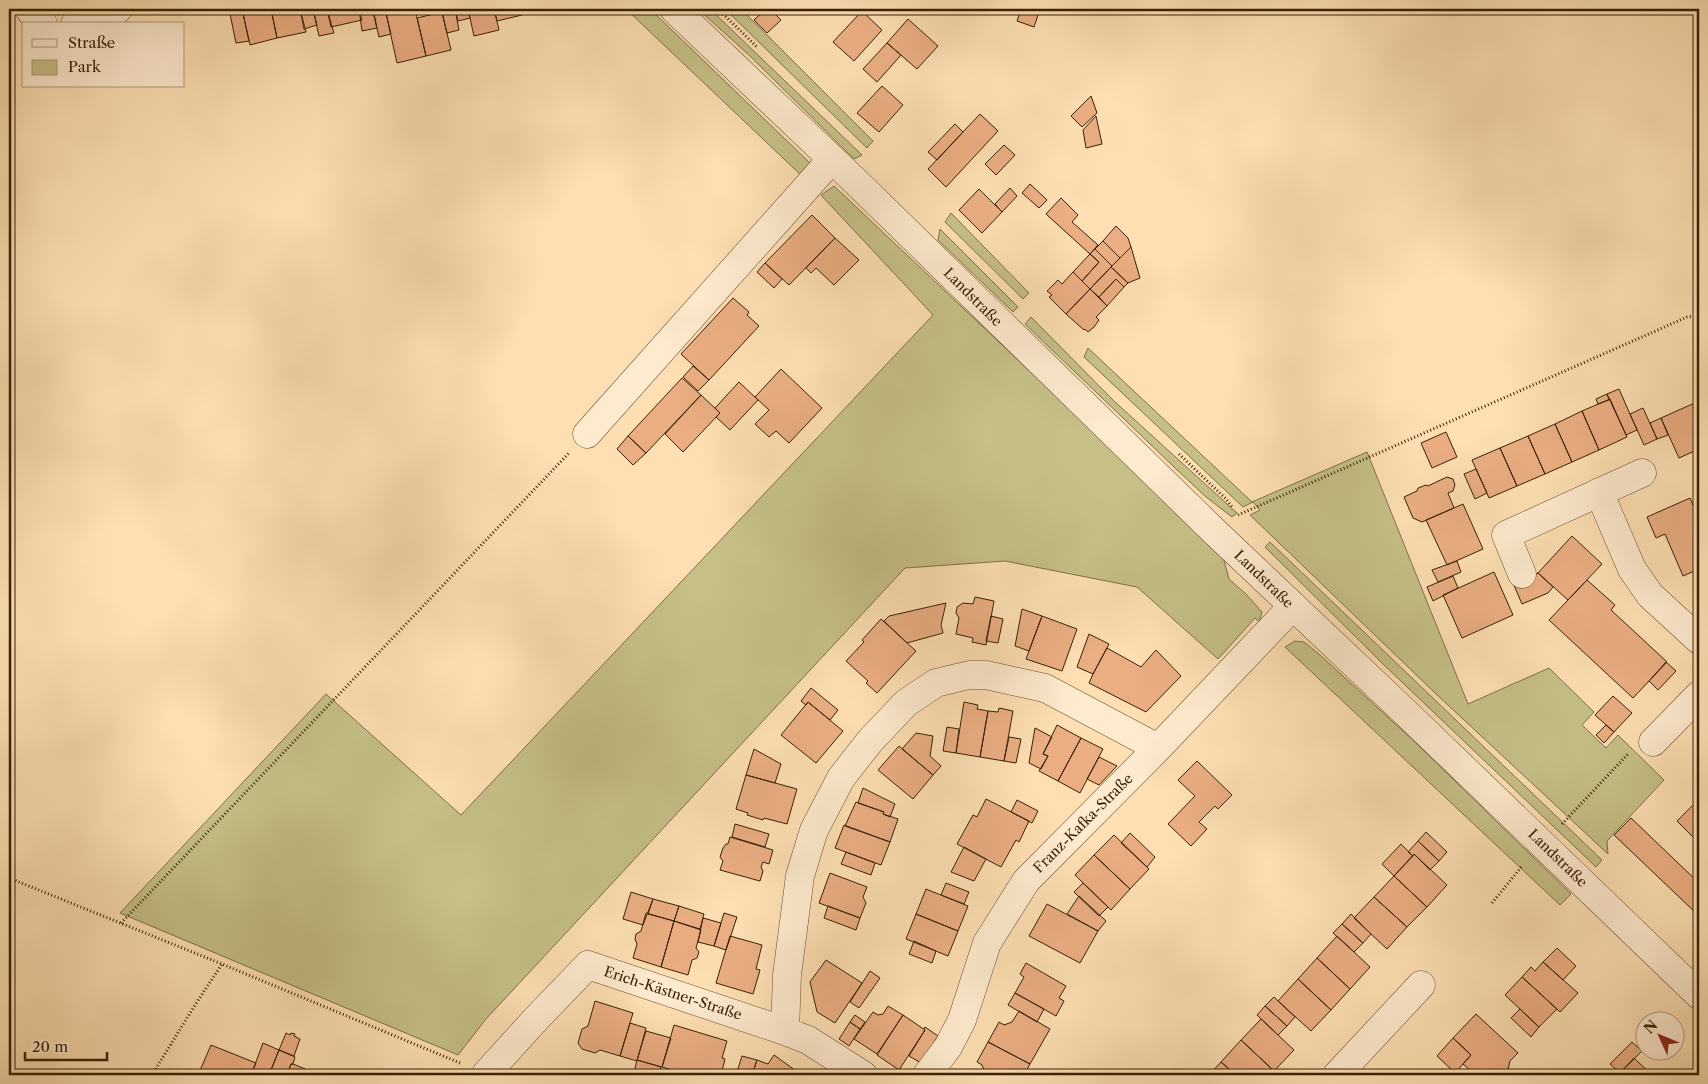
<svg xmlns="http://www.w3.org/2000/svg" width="1708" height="1084" font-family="'Libre Caslon Text',serif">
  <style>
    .green { fill: #c6c088; stroke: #7f7046 }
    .building { fill: #ebae83; stroke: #382004 }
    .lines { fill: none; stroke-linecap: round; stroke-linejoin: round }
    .minor-casing { stroke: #695030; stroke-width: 29 }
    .tertiary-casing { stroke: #695030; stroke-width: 29 }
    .path { stroke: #382004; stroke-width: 3; stroke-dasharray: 1 2.5; stroke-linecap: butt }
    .minor { stroke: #feeace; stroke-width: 28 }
    .tertiary { stroke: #feeace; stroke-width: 28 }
    .labels { text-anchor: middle; stroke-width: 4.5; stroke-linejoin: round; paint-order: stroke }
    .street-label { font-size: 14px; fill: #382004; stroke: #feeace }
  </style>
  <rect width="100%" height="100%" fill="#fddfb3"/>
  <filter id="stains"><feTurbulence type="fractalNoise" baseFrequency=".004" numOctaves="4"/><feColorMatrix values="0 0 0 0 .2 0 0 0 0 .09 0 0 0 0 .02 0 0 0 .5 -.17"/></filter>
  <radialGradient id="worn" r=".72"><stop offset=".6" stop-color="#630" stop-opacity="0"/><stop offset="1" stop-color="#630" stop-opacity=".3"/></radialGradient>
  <path class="green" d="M626,9H650L813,166L804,178Z
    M698,9H710L862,155L854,159L749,55Z
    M725,9H741L873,141L867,148Z
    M834,186L1222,553L1229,579L1246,594L1262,612L1259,622L1255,618L1218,659L1137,587L1005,561L905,568L486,1019L458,1055L120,913L326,694L461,815L933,315L821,195Z
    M951,213L1029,293L1023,299L945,222Z
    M940,229L1018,307L1013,312L938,240Z
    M1031,317L1114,401L1237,513L1232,517L1206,497L1173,466L1025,324Z
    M1088,348L1252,502L1367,452L1468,704L1549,668L1594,712L1582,725L1606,748L1618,735L1664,780L1607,841L1608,854L1435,693L1250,515L1260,510L1253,502L1243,507L1084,357Z
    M1270,542L1602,860L1596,867L1383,664L1265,547Z
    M1295,641L1304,642L1320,655L1415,742L1571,894L1560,905L1285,647Z"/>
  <path class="building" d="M229,9H242L249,41L236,43Z
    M242,9H271L277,38L250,45Z
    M271,9H300L306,32L277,38Z
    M300,9H313L317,25L304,29Z
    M313,9H327L334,33L319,36Z
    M327,9H359L362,20L331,27Z
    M359,9H373L377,28L362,31Z
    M385,9H415L426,56L397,63Z
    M385,9L391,34L379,37L373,12Z
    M441,9H455L459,30L447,33Z
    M455,9H468L470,18L458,21Z
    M468,9H494L499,30L474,36Z
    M494,9H521L522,15L497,21Z
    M766,9H770L781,20L767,33L754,20Z
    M1021,9H1040L1034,27L1017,21Z
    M862,11L882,30L854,61L833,42Z
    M442,12L451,50L426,56L417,18Z
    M908,19L938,46L917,69L887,43Z
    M887,43L901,55L877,82L863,69Z
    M882,86L903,105L879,132L857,113Z
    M1091,96L1097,113L1082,127L1071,116Z
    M980,114L998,131L946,187L928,169Z
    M1096,116L1102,144L1086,148L1083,130Z
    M955,124L963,132L937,160L928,152Z
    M1004,145L1015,155L996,175L985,164Z
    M1030,184L1047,200L1039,208L1022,193Z
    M1010,188L1017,196L1002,212L995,204Z
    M979,189L1002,212L982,233L959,210Z
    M1061,198L1078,215L1072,222L1098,245L1090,254L1046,214Z
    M812,215L835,238L789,285L765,263Z
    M1116,226L1128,238L1131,247L1120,258L1103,241Z
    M835,238L859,260L834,285L816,268L811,273L806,268Z
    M1103,241L1120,258L1112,266L1095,249Z
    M1131,247L1140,278L1128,283L1111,267Z
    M1095,249L1112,266L1090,289L1082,281L1099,262L1090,254Z
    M1090,254L1099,262L1082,281L1073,272Z
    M765,263L782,279L774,288L757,272Z
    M1111,267L1128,283L1124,287L1116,279L1099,297L1090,289Z
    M1073,272L1090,289L1066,314L1049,297L1052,295L1047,291L1058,280L1062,284Z
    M1116,279L1124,287L1107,306L1099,297Z
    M1090,289L1107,306L1096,317L1099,320L1094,327L1088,332L1085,329L1084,330L1066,314Z
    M733,298L749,312L747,315L759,326L709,380L681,354Z
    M693,366L709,380L698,391L683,377Z
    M781,369L822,408L789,443L776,431L769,437L755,424L769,410L755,397Z
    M682,378L701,395L646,453L628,436Z
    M739,382L758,400L730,430L716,417L720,413L715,408Z
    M1619,389L1637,430L1626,435L1607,394Z
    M1607,394L1609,400L1598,404L1596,399Z
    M701,395L720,413L683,452L665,434Z
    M1610,399L1627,437L1599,450L1582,411Z
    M1699,401V449L1679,458L1661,418Z
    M1643,408L1657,439L1644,445L1630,414Z
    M1582,411L1599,450L1572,462L1555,424Z
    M1661,418L1668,435L1657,439L1650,423Z
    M1555,424L1572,462L1545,474L1528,436Z
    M1446,432L1457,457L1432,468L1421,443Z
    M628,436L646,453L633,465L617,449Z
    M1528,436L1545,474L1517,486L1500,448Z
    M1500,448L1517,486L1489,498L1472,460Z
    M1476,469L1487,493L1475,499L1464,474Z
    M1447,477L1453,479L1455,485L1453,491L1448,493L1454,508L1422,522L1413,518L1404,497L1417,491L1418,488L1426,485L1428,486Z
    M1690,498L1699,519V569L1683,576L1665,534L1656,538L1647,517Z
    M1463,504L1483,549L1447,565L1426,520Z
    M1572,536L1602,564L1568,600L1538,573Z
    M1457,561L1461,572L1438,582L1432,570Z
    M1494,572L1513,615L1462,638L1443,595Z
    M1538,573L1553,587L1548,593L1522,604L1513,583Z
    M1453,576L1458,588L1433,601L1427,587Z
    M1587,580L1615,605L1611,610L1667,662L1633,698L1549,620Z
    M975,597L994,601L986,645L972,642L973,638L956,634L959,618L956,613L957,607L963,603L973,604Z
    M946,603L941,625L943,633L907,643L884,621L889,616Z
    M1022,609L1042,616L1029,651L1015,646Z
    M991,616L1003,619L998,643L986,641Z
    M1042,616L1077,629L1062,671L1026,659Z
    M881,619L916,651L877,693L866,683L868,681L846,661L864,642L862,640Z
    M1089,634L1109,644L1093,674L1077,667Z
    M1107,648L1141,667L1156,650L1181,676L1146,712L1089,683L1093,674Z
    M1666,662L1676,671L1658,690L1649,681Z
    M811,688L838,710L830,720L808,702L806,705L801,701Z
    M1613,696L1632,713L1614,732L1595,715Z
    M808,702L843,731L816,763L781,735Z
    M964,702L978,705L977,709L988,711L980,757L956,753Z
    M999,708L1013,711L1004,761L980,757L988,711L998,712Z
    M1057,725L1081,738L1058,781L1039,771L1048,756L1043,754Z
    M1606,725L1614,732L1604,743L1596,735Z
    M947,727L959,729L956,753L943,751Z
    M1035,728L1052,737L1043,754L1048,756L1041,769L1029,763Z
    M916,733L933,736L930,756L941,766L933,775L902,749Z
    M1009,737L1021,739L1016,763L1004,761Z
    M1081,738L1103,749L1080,793L1058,781Z
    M899,746L933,775L913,799L878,770Z
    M754,749L781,764L775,783L746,775Z
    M1099,757L1117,766L1099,785L1087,779Z
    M1197,761L1232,795L1218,809L1215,806L1199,822L1207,829L1191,846L1168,824L1195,796L1178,780Z
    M746,775L797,789L787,824L764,818L763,820L747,815L748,813L736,809Z
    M863,788L895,804L890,817L883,814L884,812L858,803Z
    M986,799L1029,821L1019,842L1016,840L1001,867L957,844L973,815L977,817Z
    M1699,799V843L1677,821Z
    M1017,800L1038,811L1032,823L1011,812Z
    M856,802L884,812L883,814L898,819L890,842L845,826Z
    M1631,818L1699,883V916L1614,835Z
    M735,824L769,834L765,847L732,837Z
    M844,825L890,842L881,865L835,848Z
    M1426,832L1447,852L1439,861L1418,841Z
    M1130,833L1155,857L1147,867L1121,843Z
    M1114,835L1149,869L1130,889L1094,855Z
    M730,837L773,850L769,864L763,862L761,867L763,871L760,881L720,870L723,861L720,857L723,848L726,844H728Z
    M1418,841L1439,861L1430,870L1414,854L1413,856L1408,852Z
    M1401,844L1413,856L1394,876L1382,864Z
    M964,847L986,859L974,881L951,872Z
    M846,852L875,863L871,875L841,864Z
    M1414,854L1447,885L1427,907L1394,876Z
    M1094,855L1130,889L1111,910L1075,875Z
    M830,873L867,887L863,897L866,903L860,918L819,903Z
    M1394,876L1427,907L1407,927L1374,897Z
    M946,883L969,892L964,904L941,895Z
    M1083,883L1108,907L1099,916L1074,892Z
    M926,889L968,906L958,931L916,914Z
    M631,892L653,899L643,925L623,919Z
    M1079,896L1106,921L1098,931L1067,914Z
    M1374,897L1407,927L1387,949L1354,918Z
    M653,899L679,906L674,921L648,914Z
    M1047,904L1098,931L1080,963L1029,936Z
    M679,906L704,914L700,929L674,921Z
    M828,906L860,918L856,930L824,918Z
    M646,913L674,921L661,967L633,958L637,944L635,939L636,934L641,931Z
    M724,913L737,917L726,950L714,946Z
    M916,914L958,931L948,956L906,939Z
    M1351,914L1371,934L1363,943L1342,924Z
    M703,918L721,923L714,946L698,942Z
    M674,921L701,930L696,948L699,952L697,958L692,960L688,975L661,967Z
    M1342,924L1363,943L1354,952L1333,933Z
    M730,936L762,945L756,969L760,970L753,994L716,983Z
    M1337,936L1370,967L1350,989L1317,958Z
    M914,941L936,951L932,963L909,954Z
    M1557,948L1576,966L1563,980L1543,962Z
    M1317,958L1350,989L1331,1010L1298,979Z
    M826,960L862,983L835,1023L817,1012L810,982Z
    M1543,962L1578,993L1560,1012L1522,977L1531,967L1535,971Z
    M1026,963L1066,986L1059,998L1064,1001L1056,1016L1015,993L1024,977L1020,974Z
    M870,971L880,978L859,1008L850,1002Z
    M1522,977L1557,1009L1539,1027L1505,995Z
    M1298,979L1331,1010L1311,1031L1278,1001Z
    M1015,993L1044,1009L1037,1022L1008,1005Z
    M1274,997L1295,1017L1287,1026L1265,1006Z
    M595,1001L633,1013L620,1056L600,1050L595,1053L582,1049L578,1043L582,1029L588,1026Z
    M888,1006L903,1015L877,1054L854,1039L873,1012L878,1015L883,1014Z
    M1265,1006L1287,1026L1278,1035L1257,1015Z
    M1520,1009L1539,1027L1531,1037L1511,1018Z
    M1019,1011L1050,1029L1030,1064L988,1042L999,1022L1004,1025L1012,1022Z
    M1476,1014L1518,1053L1510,1061L1508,1070L1503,1075H1476L1463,1064L1471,1055L1453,1038Z
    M855,1015L865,1022L860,1029L850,1022Z
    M903,1015L925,1030L899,1070L877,1055Z
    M1261,1019L1294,1050L1274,1071L1241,1040Z
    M850,1022L860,1029L849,1046L839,1039Z
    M630,1023L646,1028L637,1061L620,1056Z
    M674,1025L727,1041L722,1058L725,1059L721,1075L704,1071L702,1075H690L662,1067Z
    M925,1027L938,1036L921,1063L909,1056L925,1030L924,1029Z
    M646,1031L671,1038L662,1067L637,1060Z
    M286,1033L290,1035L291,1033L295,1034L294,1036L300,1039L294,1056L279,1050Z
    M1453,1038L1471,1055L1455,1073L1437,1056Z
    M1241,1040L1274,1071L1270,1075H1236L1221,1062Z
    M988,1042L1030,1064L1024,1075H990L985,1073L982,1065L977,1062Z
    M1632,1042L1642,1051L1620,1073L1610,1064Z
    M263,1043L279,1050L269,1075H251Z
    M211,1045L256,1063L251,1075H198Z
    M279,1050L295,1057L293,1064H291L287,1075H269Z
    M774,1055L802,1075H752L757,1060L768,1064Z
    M742,1056L757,1060L752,1075H736Z
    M1634,1058L1635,1059L1652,1075H1618Z
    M637,1060L661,1067L658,1075H647L634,1072Z
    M1221,1062L1236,1075H1209Z
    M291,1064H293L320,1075H287Z
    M704,1071L720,1075H702Z"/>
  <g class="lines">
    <defs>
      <path id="minor" d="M29,9L36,18L43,24
        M75,24L118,9
        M587,434L832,159
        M1599,492L1632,569L1650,595L1699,640
        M1522,574L1506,535L1642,473
        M1653,742L1699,695
        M785,1031L787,975L800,876L814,830L841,778L870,741L906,703L936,683L969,675H986L1045,688L1158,748
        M486,1074L535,1020L588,965L785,1031L808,1040L863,1075
        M927,1075L948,1047L962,1020L987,943L1026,881L1158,748L1293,606
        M1337,1075L1421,985"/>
      <path id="tertiary" d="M674,9L852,178L1217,534L1405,712L1699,995"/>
    </defs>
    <use href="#minor" class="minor-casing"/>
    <use href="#tertiary" class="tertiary-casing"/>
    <path class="path" d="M718,9L757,47
      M1179,454L1226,499L1233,508
      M1238,515L1651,333L1687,317L1699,316
      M1562,824L1628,754
      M9,878L222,964L460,1063
      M1492,903L1523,865
      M121,923L569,453
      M152,1075L195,1005L222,964"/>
    <use href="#minor" class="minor"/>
    <use href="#tertiary" class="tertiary"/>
  </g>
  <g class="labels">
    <g class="street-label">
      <text transform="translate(973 297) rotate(45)" y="5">Landstraße</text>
      <text transform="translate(1264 579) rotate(44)" y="5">Landstraße</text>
      <text transform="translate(1083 823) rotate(-45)" y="5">Franz-Kafka-Straße</text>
      <text transform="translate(1558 858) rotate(44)" y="5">Landstraße</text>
      <text transform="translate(673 993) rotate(18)" y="5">Erich-Kästner-Straße</text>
    </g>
  </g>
  <rect width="1708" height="1084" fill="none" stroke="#fddfb3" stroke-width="30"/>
  <rect x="10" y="10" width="1688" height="1064" fill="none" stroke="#382004" stroke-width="2.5"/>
  <rect x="15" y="15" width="1678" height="1054" fill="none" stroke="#382004"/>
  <rect x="22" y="22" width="162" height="65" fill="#feeace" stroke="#af997d"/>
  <rect x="32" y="39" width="25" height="8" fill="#feeace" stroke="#af997d"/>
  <text x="68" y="48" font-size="15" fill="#382004">Straße</text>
  <rect x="32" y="60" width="25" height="15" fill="#c6c088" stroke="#af997d"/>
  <text x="68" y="72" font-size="15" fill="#382004">Park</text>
  <g transform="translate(1660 1036) rotate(314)"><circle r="24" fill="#feeace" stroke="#af997d"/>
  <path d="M0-4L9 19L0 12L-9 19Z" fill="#8f2418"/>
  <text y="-8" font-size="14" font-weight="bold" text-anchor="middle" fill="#382004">N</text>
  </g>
  <path d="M25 1052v8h82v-8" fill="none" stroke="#382004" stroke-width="2.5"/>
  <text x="32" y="1052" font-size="15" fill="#382004" stroke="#feeace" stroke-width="4" paint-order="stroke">20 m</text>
  <rect width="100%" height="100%" filter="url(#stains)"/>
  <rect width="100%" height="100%" fill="url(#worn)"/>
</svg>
